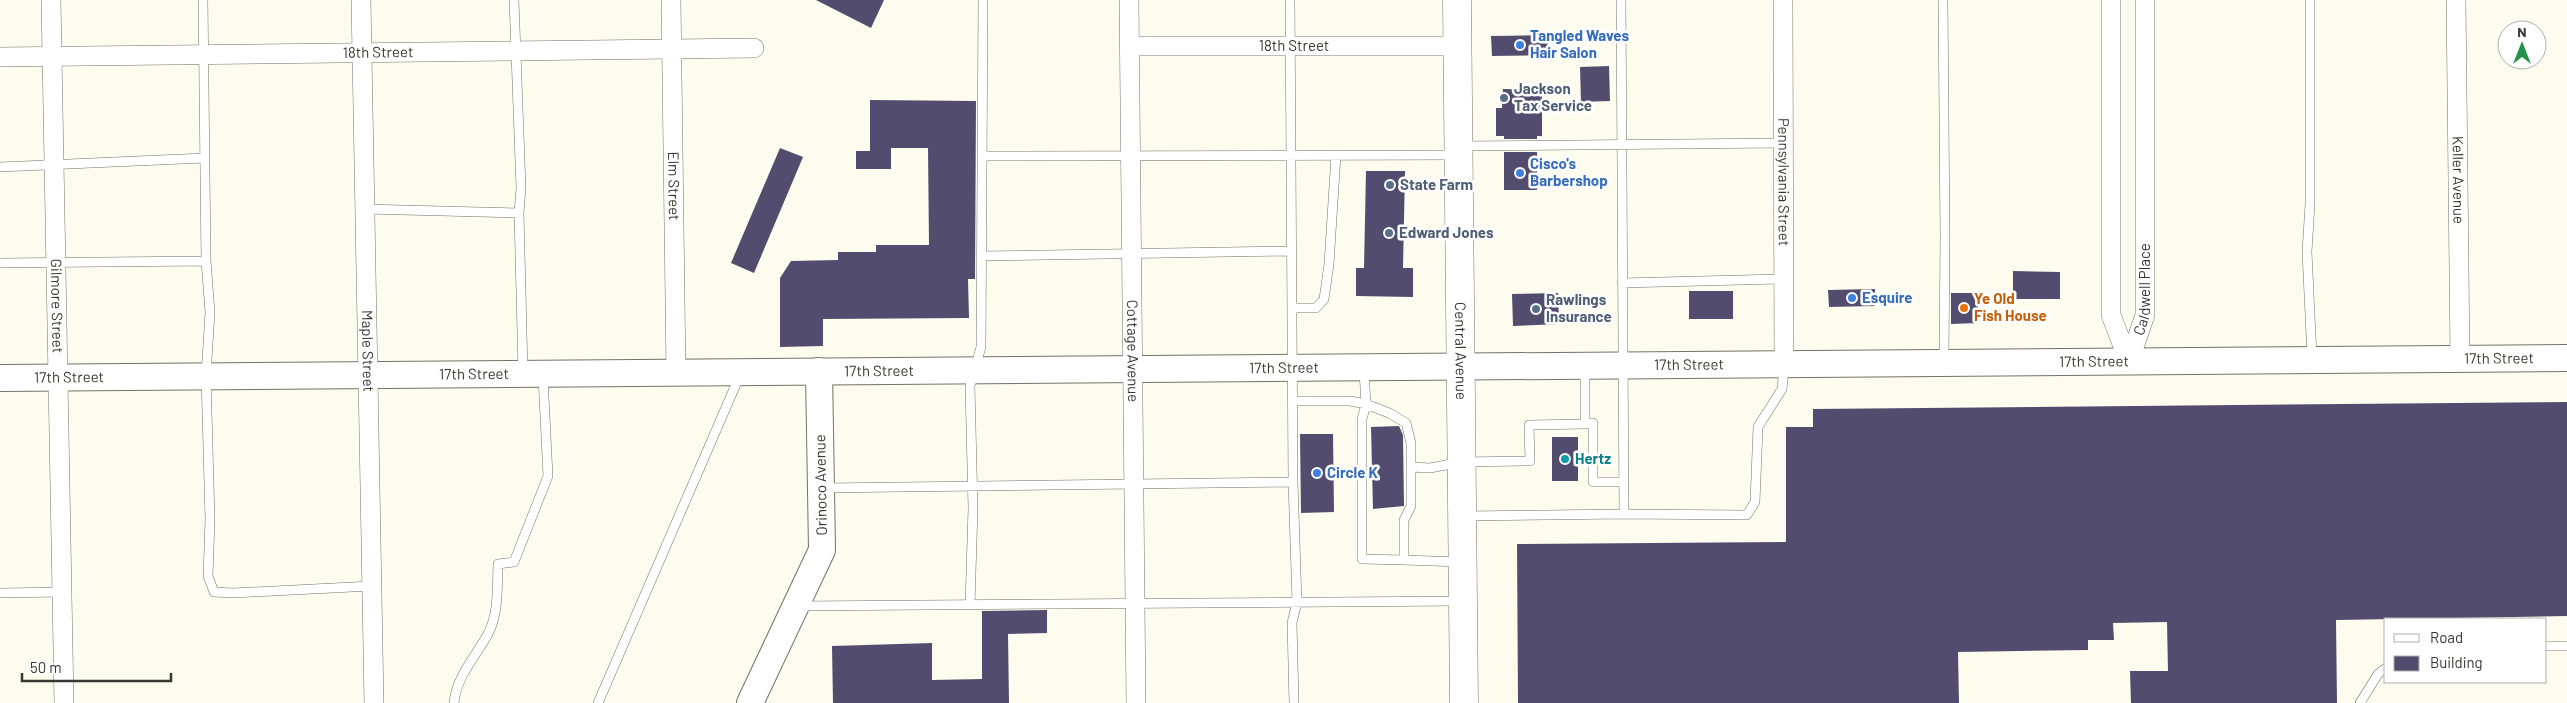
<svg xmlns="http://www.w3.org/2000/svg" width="2567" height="703" font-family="Barlow,sans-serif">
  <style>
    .building { fill: #524d6e }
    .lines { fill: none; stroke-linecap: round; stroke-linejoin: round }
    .lane-casing { stroke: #757267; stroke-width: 10 }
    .street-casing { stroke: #757267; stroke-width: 20 }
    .secondary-casing { stroke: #757267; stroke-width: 28 }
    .primary-casing { stroke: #757267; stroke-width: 29 }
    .lane { stroke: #fff; stroke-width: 9 }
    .street { stroke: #fff; stroke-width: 19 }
    .secondary { stroke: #fff; stroke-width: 26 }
    .primary { stroke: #fff; stroke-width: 28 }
    .shop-dot { fill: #3f7fe0; stroke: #fff; stroke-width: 2 }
    .service-dot { fill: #5c6f8a; stroke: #fff; stroke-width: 2 }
    .food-dot { fill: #e8710a; stroke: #fff; stroke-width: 2 }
    .culture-dot { fill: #0f9aa8; stroke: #fff; stroke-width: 2 }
    .labels { text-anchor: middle; stroke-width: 5; stroke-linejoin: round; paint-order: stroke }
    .shop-label { font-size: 15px; font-weight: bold; fill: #366cbe; stroke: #fff; text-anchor: start }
    .street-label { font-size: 15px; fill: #383732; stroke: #fff }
    .service-label { font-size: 15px; font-weight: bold; fill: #4e5e75; stroke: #fff; text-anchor: start }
    .food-label { font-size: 15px; font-weight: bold; fill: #c56008; stroke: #fff; text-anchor: start }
    .culture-label { font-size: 15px; font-weight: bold; fill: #0d838f; stroke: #fff; text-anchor: start }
  </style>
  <rect width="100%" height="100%" fill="#fefbef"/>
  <path class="building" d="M816,0H884L871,28Z
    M1547,35L1548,55L1492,56L1491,36Z
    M1609,66L1610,101L1581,102L1580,67Z
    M1503,89L1542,90V136H1537V139H1504V136H1496V108H1502Z
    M870,100L976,101L975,279H968L969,318L823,319V346L780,347V278L791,261L838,260V252H876V245H929L928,148H891V169H856V151H870Z
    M780,148L803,157L754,273L731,263Z
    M1504,152H1537V190H1504Z
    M1366,171H1405L1403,268H1413V297L1356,296V268H1364Z
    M2013,271L2060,272V299H2013Z
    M1875,289V306L1829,307L1828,290Z
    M1689,291H1733V319H1689Z
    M1558,293L1559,324L1513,326L1512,294Z
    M1951,293H1978V323L1951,324Z
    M2567,402V616L2336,620L2337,703H2131L2130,671H2168L2167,622L2113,623L2114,640H2088V650L1958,652L1959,703H1518L1517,544L1786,542V427H1813V409Z
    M1399,426L1403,435L1404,506L1373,509L1371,427Z
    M1300,434H1333L1334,512L1301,513Z
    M1552,437H1578V481H1552Z
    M1047,610V633L1008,634L1009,703H833L832,646L932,643V680L982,679V611Z"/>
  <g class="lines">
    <defs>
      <path id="lane" d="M203,0L206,261L210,312L206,376L210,519L208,576L214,592L233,593L372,586
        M514,0L521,188L519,213L523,372
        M1290,0L1293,482L1297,602L1292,623L1294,703
        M1943,0L1945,236L1944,360
        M2310,0V204L2307,252L2312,357
        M1461,146L1783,143
        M983,156L1456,155
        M0,167L205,158
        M364,209L519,213
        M982,256L1291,251
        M0,263L206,261
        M1622,283L1784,279
        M1293,308H1316L1324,299L1329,264L1336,155
        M1364,371L1366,404L1389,413L1406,423L1411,443V467
        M1293,401H1350L1366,404L1362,419V559L1404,560
        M1585,424L1593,423V482H1624
        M824,488L1293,482
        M1624,514L1747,515L1755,502L1758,427L1782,389L1784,367
        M1466,516L1624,514L1621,0
        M1460,562L1404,560V520L1411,506V467L1430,468L1461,462L1530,461L1529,425L1585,424V367
        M0,593L62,592
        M970,605L973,508L970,386L981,347L983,0
        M800,606L1460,601
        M2546,646H2567
        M454,703C456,677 476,656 488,634C499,613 497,587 498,564L514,562L548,476L543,377
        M598,703L740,375
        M2360,703L2378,674L2386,668"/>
      <g id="street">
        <path id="s1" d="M51,0L64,703"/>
        <path id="s2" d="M361,0L374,703"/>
        <path id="s3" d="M671,0L676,373"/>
        <path id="s4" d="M1129,0L1136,703"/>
        <path id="s5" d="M1783,0L1784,366"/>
        <path d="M2111,0V315L2129,362"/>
        <path id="s6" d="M2456,0L2460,359"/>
        <path id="s7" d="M1130,46H1458"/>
        <path id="s8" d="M0,57L754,48"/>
        <path id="s9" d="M2129,362L2145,315V0"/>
      </g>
      <g id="secondary">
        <path id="s10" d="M0,378L2567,358"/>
        <path d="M750,703L822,550L819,371"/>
      </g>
      <g id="primary">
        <path id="s11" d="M1457,0L1464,703"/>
      </g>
    </defs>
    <use href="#lane" class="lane-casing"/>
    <use href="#street" class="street-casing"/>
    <use href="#secondary" class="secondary-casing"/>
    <use href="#primary" class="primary-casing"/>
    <use href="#lane" class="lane"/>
    <use href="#street" class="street"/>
    <use href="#secondary" class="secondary"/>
    <use href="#primary" class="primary"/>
  </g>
  <g class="shop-dot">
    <circle cx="1520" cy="45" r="5"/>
    <circle cx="1520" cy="173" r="5"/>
    <circle cx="1852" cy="298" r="5"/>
    <circle cx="1317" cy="473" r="5"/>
  </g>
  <g class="service-dot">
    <circle cx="1504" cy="98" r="5"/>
    <circle cx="1390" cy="185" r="5"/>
    <circle cx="1389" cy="233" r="5"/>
    <circle cx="1536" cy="309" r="5"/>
  </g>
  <circle class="food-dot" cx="1964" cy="308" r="5"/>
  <circle class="culture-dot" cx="1565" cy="459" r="5"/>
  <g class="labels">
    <g class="shop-label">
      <text x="1530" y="41">Tangled Waves<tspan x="1530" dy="17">Hair Salon</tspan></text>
      <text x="1530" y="169">Cisco's<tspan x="1530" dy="17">Barbershop</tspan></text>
      <text x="1862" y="303">Esquire</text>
      <text x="1327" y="478">Circle K</text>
    </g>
    <g class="street-label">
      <text dy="5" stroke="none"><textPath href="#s7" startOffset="164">18th Street</textPath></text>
      <text dy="5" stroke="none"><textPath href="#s8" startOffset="378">18th Street</textPath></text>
      <text dy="5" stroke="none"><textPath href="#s6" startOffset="180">Keller Avenue</textPath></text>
      <text dy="5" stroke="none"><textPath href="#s5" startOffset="182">Pennsylvania Street</textPath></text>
      <text dy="5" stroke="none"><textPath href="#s3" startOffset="186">Elm Street</textPath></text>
      <text dy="5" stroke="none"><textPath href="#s9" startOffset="75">Caldwell Place</textPath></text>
      <text dy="5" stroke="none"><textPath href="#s1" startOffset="306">Gilmore Street</textPath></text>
      <text dy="5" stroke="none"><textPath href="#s2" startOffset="351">Maple Street</textPath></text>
      <text dy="5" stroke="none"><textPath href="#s4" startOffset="351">Cottage Avenue</textPath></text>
      <text dy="5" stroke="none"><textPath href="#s11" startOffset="351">Central Avenue</textPath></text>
      <text dy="5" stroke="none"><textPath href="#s10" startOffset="2499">17th Street</textPath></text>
      <text dy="5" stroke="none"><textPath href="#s10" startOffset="2094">17th Street</textPath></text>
      <text dy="5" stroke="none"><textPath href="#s10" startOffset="1689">17th Street</textPath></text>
      <text dy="5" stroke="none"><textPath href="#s10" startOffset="1284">17th Street</textPath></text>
      <text dy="5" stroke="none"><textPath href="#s10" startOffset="879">17th Street</textPath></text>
      <text dy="5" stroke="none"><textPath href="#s10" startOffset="474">17th Street</textPath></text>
      <text dy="5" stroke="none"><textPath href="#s10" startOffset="69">17th Street</textPath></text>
      <text transform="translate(821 485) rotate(-91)" y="5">Orinoco Avenue</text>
    </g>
    <g class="service-label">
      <text x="1514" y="94">Jackson<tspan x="1514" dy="17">Tax Service</tspan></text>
      <text x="1400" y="190">State Farm</text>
      <text x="1399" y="238">Edward Jones</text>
      <text x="1546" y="305">Rawlings<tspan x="1546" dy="17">Insurance</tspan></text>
    </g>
    <g class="food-label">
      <text x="1974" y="304">Ye Old<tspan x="1974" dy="17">Fish House</tspan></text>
    </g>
    <g class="culture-label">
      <text x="1575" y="464">Hertz</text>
    </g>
  </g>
  <rect x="2384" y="618" width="162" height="65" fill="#ffffff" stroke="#afafad"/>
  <rect x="2394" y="634" width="25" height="8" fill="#ffffff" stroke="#afafad"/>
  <text x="2430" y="643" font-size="15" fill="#383732">Road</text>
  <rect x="2394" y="656" width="25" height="15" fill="#524d6e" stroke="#afafad"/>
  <text x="2430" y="668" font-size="15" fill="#383732">Building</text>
  <g transform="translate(2522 45)"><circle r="24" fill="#ffffff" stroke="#afafad"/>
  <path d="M0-4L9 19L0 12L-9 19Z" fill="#24924a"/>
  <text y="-8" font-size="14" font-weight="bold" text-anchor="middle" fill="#383732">N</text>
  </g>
  <path d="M22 673v8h149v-8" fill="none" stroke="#383732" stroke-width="2.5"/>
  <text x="30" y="673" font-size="15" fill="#383732" stroke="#ffffff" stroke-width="4" paint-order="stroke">50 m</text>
</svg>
